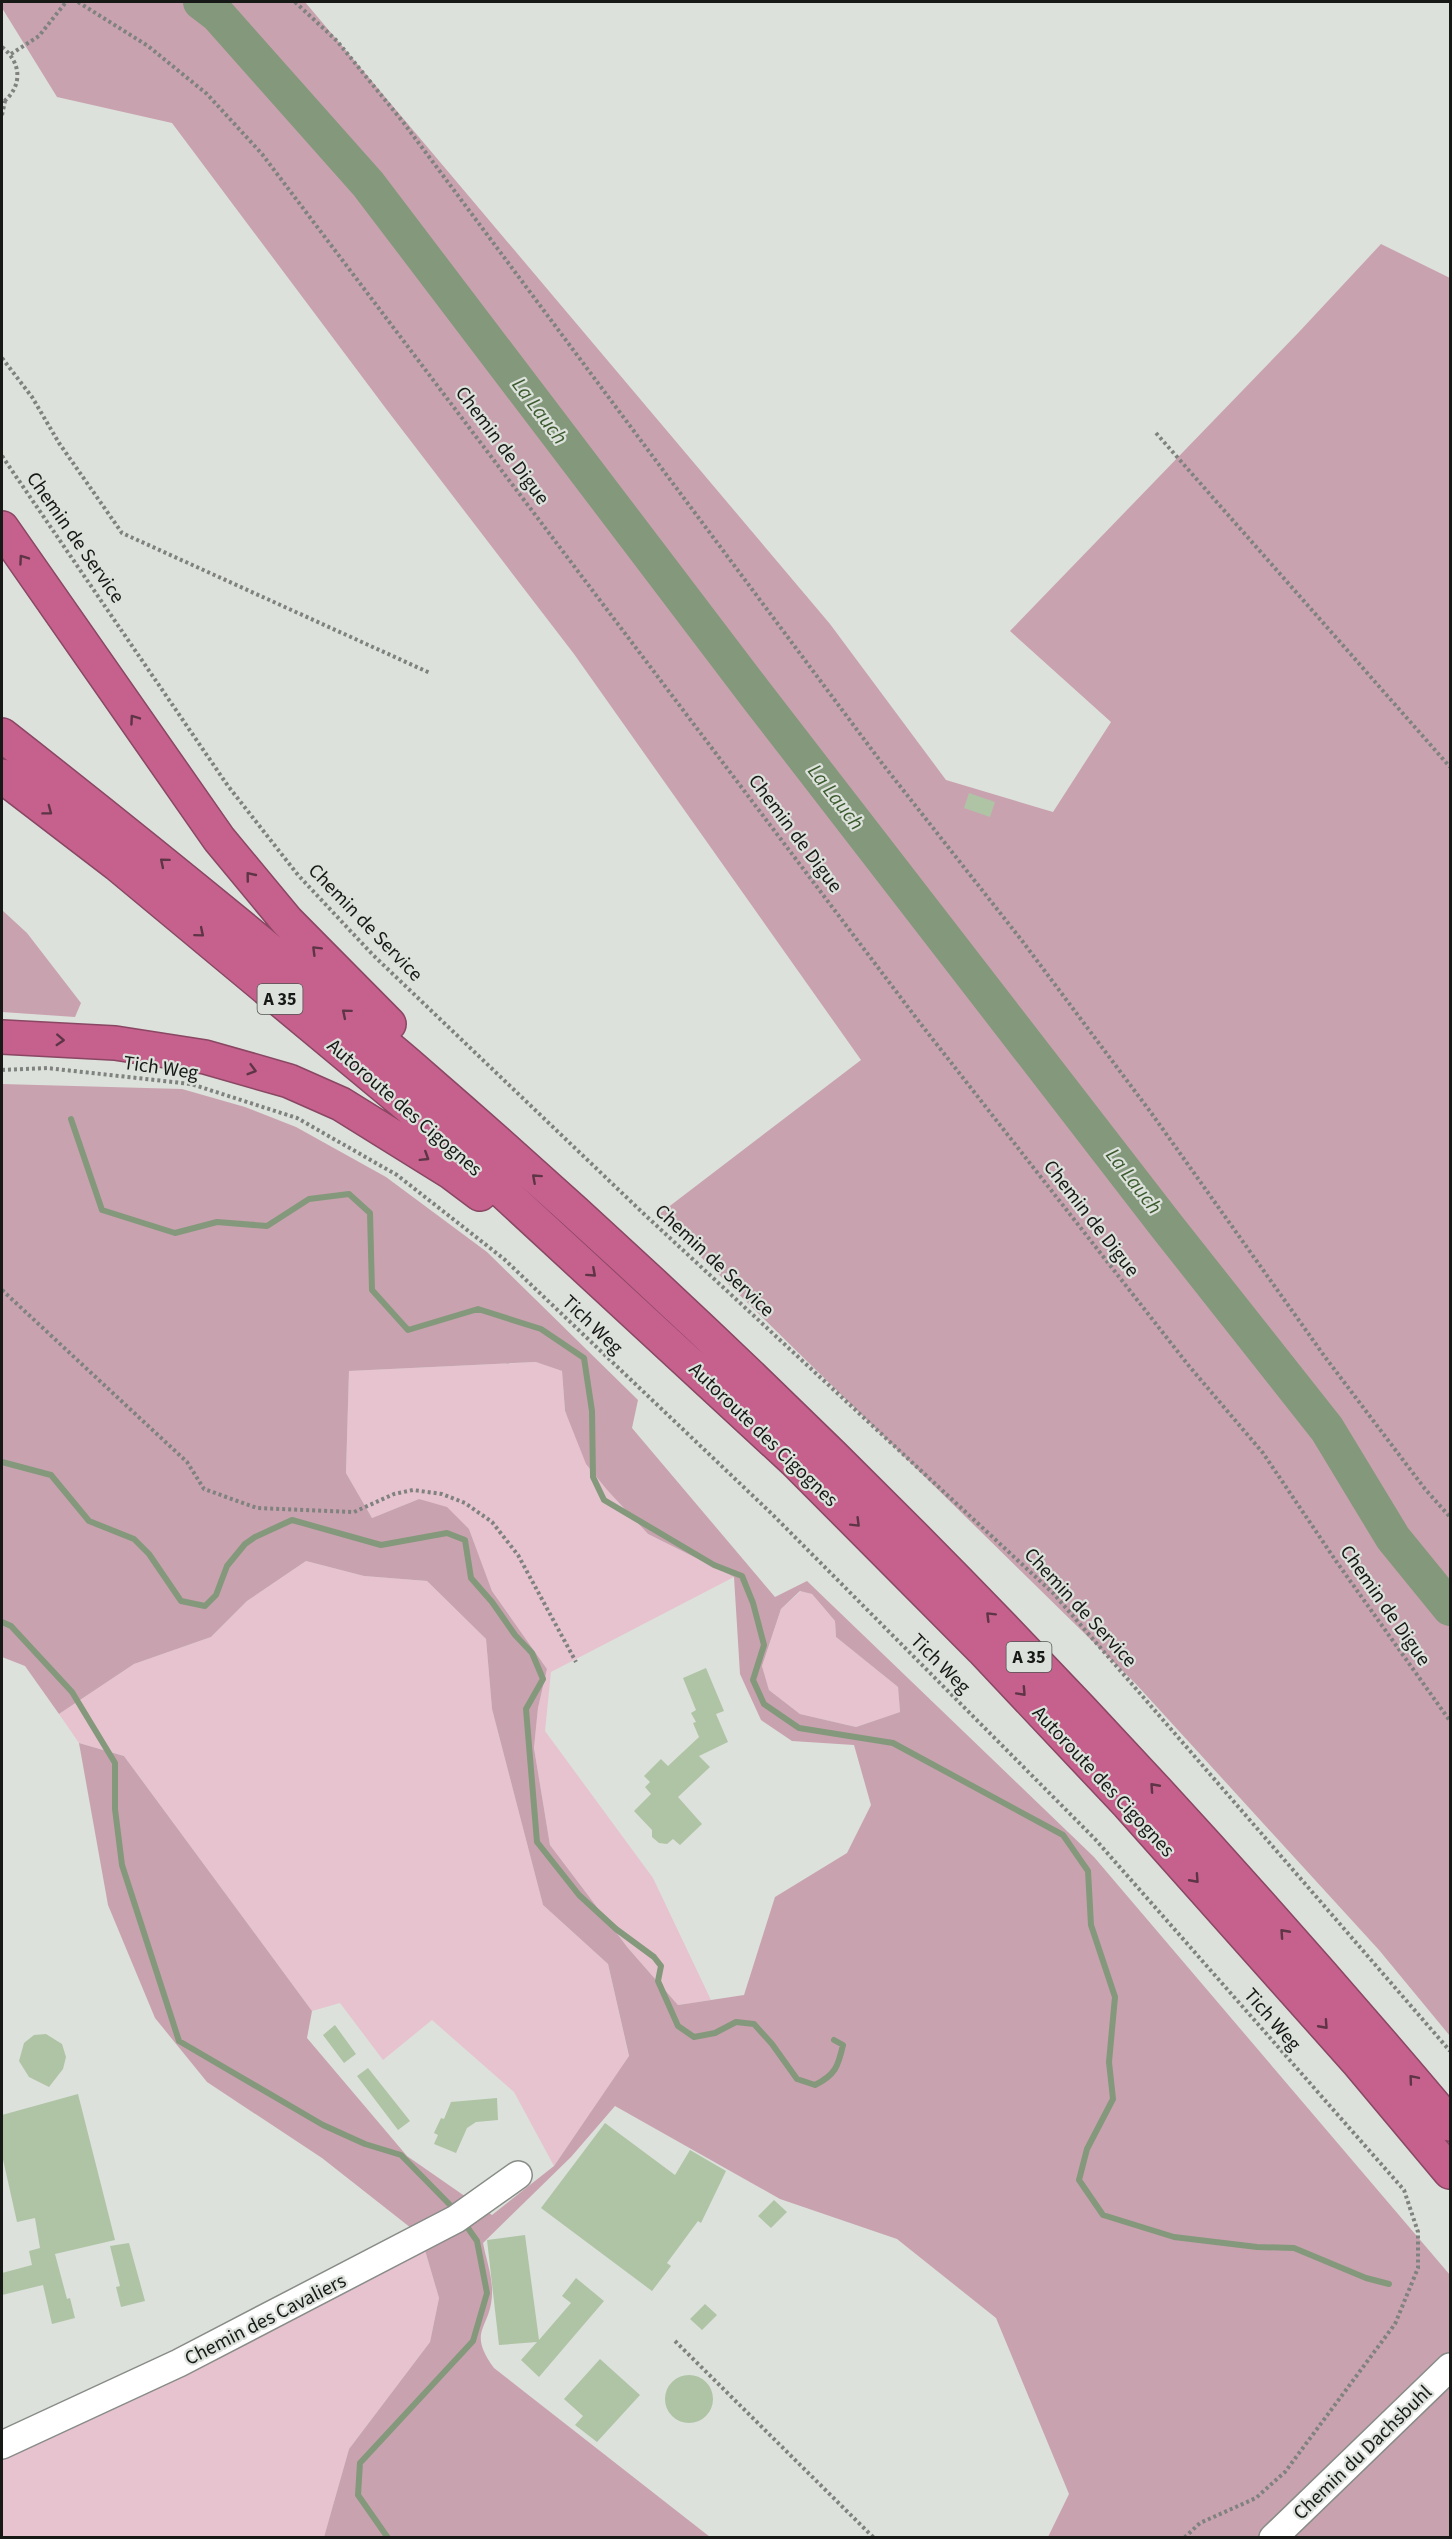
<svg xmlns="http://www.w3.org/2000/svg" width="1452" height="2539" font-family="'Source Sans 3',sans-serif">
  <style>
    .green { fill: #e7c3d0 }
    .forest { fill: #c9a2b0; fill-rule: evenodd }
    .lines { fill: none; stroke-linecap: round; stroke-linejoin: round }
    .stream { stroke: #84997b; stroke-width: 6 }
    .river { stroke: #84997b; stroke-width: 36 }
    .building { fill: #aec4a5 }
    .minor-casing { stroke: #888c87; stroke-width: 30 }
    .highway-casing { stroke: #894763; stroke-width: 36 }
    .path { stroke: #7f827e; stroke-width: 4; stroke-dasharray: 3 3; stroke-linecap: butt }
    .minor { stroke: #fff; stroke-width: 27 }
    .highway { stroke: #c6608c; stroke-width: 33 }
    .oneway { stroke: #5d3546 }
    .labels { text-anchor: middle; stroke-width: 4.5; stroke-linejoin: round; paint-order: stroke }
    .shield { fill: #dce1db; stroke: #525552; stroke-width: 1.5 }
    .shield-label { font-size: 18px; font-weight: bold; fill: #171917 }
    .street-label { font-size: 20px; fill: #171917; stroke: #dce1db }
    .water-label { font-size: 21px; font-style: italic; fill: #3c5b2e; stroke: #dce1db }
  </style>
  <rect width="100%" height="100%" fill="#dce1db"/>
  <path class="green" d="M537,1362L562,1371L565,1412L608,1491L648,1534L734,1577L551,1672L545,1731L653,1878L711,2000L678,2005L628,1948L550,1845L534,1748L538,1708L547,1669L492,1591L469,1529L419,1499L372,1518L346,1473L349,1371Z
    M306,1561L364,1576L427,1581L486,1639L492,1709L543,1905L608,1964L629,2057L554,2166L514,2092L432,2020L383,2060L340,2003L312,2011L124,1756L79,1743L59,1714L134,1664L211,1637L247,1601Z
    M801,1591L812,1594L835,1621L836,1637L898,1687L900,1712L856,1727L800,1714L769,1690L762,1666L781,1609Z
    M424,2247L439,2298L430,2342L349,2449L324,2537L2,2538V2459Z"/>
  <path class="forest" d="M2,2H305L830,624L946,780L1053,812L1111,722L1010,631L1299,332L1381,244L1450,278V2036L1379,1950L1135,1683L658,1215L861,1060L574,654L387,410L172,123L57,97L2,8Z
    M2,910L27,933L81,1003L75,1017L2,1012Z
    M2,1084L182,1089L245,1107L296,1127L386,1177L487,1252L638,1400L632,1428L775,1597L807,1581L1094,1857L1450,2275V2537H1048L1069,2494L996,2318L897,2239L780,2199L615,2106L571,2157L483,2243C486,2259 493,2278 492,2294C491,2329 466,2330 494,2368L710,2537H324L349,2449L430,2342L439,2298L424,2247L411,2228L322,2158L207,2082L155,2018L108,1905L79,1743L124,1756L312,2011L307,2038L407,2156L492,2215L554,2166L629,2056L608,1964L543,1905L492,1709L486,1639L427,1581L364,1576L306,1561L247,1601L211,1637L134,1664L59,1714L25,1666L2,1657ZM536,1362L562,1371L565,1411L586,1464L608,1491L648,1534L734,1577L740,1674L761,1720L792,1741L854,1745L871,1805L847,1853L775,1897L744,1995L678,2005L628,1948L550,1845L534,1748L538,1708L547,1669L492,1591L469,1529L447,1507L419,1499L372,1518L346,1473L349,1371ZM800,1591L812,1594L835,1621L836,1637L898,1687L900,1712L856,1727L800,1714L769,1690L762,1666L781,1609Z"/>
  <g class="lines">
    <path class="stream" d="M71,1119L102,1210L175,1233L217,1222L267,1226L309,1199L349,1194L370,1213L372,1290L408,1330L478,1309L541,1329L584,1358L592,1411L593,1477L604,1500L714,1565L742,1576L753,1603L764,1645L753,1680L764,1704L799,1728L893,1743L1063,1835L1088,1871L1091,1925L1115,1997L1109,2062L1113,2099L1087,2149L1079,2180L1103,2215L1174,2237L1257,2247L1294,2248L1366,2278L1389,2284
      M2,1462L51,1475L89,1521L134,1539L149,1554L181,1601L205,1606L216,1595L227,1566L245,1544L255,1537L292,1520L381,1545L447,1533L465,1540L471,1578L492,1602L515,1635L532,1653L543,1679L526,1709L537,1842L579,1895L616,1929L654,1957L661,1966L658,1981L678,2026L694,2037L715,2033L736,2022L754,2024L772,2044L797,2079L815,2085C835,2075 838,2067 843,2045L834,2040
      M2,1622L11,1626L72,1692L115,1763V1809L122,1865L179,2041L323,2125L365,2144L401,2155L455,2210
      M388,2538L358,2495L360,2463L473,2341L487,2293L477,2241L463,2221"/>
    <path class="river" d="M201,2L218,15L368,184L757,696L1165,1224L1327,1429L1393,1538L1450,1608"/>
  </g>
  <path class="building" d="M969,793L995,802L990,817L964,808Z
    M706,1668L724,1711L716,1714L728,1742L699,1756L710,1767L678,1797L702,1824L680,1845L673,1839L667,1844L659,1843L652,1837V1830L634,1811L651,1794L645,1787L650,1782L644,1776L661,1759L668,1766L699,1737L693,1723L696,1722L691,1713L696,1710L683,1678Z
    M335,2025L356,2054L344,2063L323,2035Z
    M46,2034L62,2044L66,2057L63,2069L49,2087L29,2077L19,2061L24,2043L34,2035Z
    M368,2068L410,2121L398,2130L357,2076Z
    M78,2094L115,2240L55,2254L67,2299L70,2298L75,2318L52,2324L43,2285L2,2295V2273L32,2265L29,2251L40,2248L35,2218L17,2222L2,2155V2115Z
    M497,2098L498,2120L476,2122L467,2128L456,2153L434,2144L438,2135L434,2133L441,2118L444,2119L451,2102Z
    M605,2123L675,2175L690,2150L726,2171L701,2223L698,2221L667,2263L671,2266L652,2291L541,2208Z
    M774,2200L787,2212L771,2228L758,2216Z
    M525,2235L539,2340L571,2303L562,2296L576,2278L604,2301L539,2377L521,2360L537,2342L499,2345L487,2240Z
    M129,2243L145,2301L121,2307L116,2287L120,2286L110,2246Z
    M705,2304L717,2315L702,2330L690,2319Z
    M600,2359L640,2395L597,2442L575,2425L583,2416L564,2399Z
    M665 2399a24 24 0 1 1 48 0a24 24 0 1 1-48 0Z"/>
  <g class="lines">
    <defs>
      <path id="minor" d="M2,2445L179,2363L456,2219L518,2175
        M1273,2538L1450,2367"/>
      <path id="highway" d="M2,528L219,839L287,921L389,1024
        M2,735C103,814 202,894 301,976C342,1010 385,1043 425,1079C794,1399 1136,1751 1450,2124
        M2,776L118,865L432,1126L796,1462L982,1649L1128,1804L1357,2061L1450,2172
        M2,1037L115,1043L205,1057L289,1081L341,1104L452,1173L480,1194"/>
    </defs>
    <use href="#minor" class="minor-casing"/>
    <use href="#highway" class="highway-casing"/>
    <path class="path" d="M78,2L148,46L207,94L262,154L920,1023L1189,1366L1263,1453L1336,1561L1450,1721
      M295,2L337,41L403,122L881,762L1023,942L1152,1114L1325,1357L1425,1489L1450,1517
      M2,47C22,63 23,87 2,103
      M11,54L39,36L66,2
      M2,115L5,101
      M2,358L32,397L59,443L122,533L430,673
      M1156,433L1450,767
      M2,456L228,786L298,875L373,955L644,1214L1053,1593L1450,2051
      M2,1070L47,1068L191,1084L297,1118L397,1175L504,1259L773,1515L1095,1839L1404,2190L1418,2232V2268L1395,2324L1285,2472L1256,2498L1200,2523L1184,2538
      M2,1290L187,1462L204,1489L257,1508L354,1512L394,1494L413,1490L442,1494L465,1503L492,1522L518,1555L576,1662
      M675,2341L874,2538"/>
    <use href="#minor" class="minor"/>
    <use href="#highway" class="highway"/>
  </g>
  <defs><path id="oneway-chevron" d="M-2-3.5L2.5 0L-2 3.5" fill="none" stroke-width="1.6" stroke-linecap="round" stroke-linejoin="round" transform="scale(1.5)"/></defs>
  <g class="oneway">
    <use href="#oneway-chevron" transform="translate(23 559) rotate(-125)"/>
    <use href="#oneway-chevron" transform="translate(134 719) rotate(-125)"/>
    <use href="#oneway-chevron" transform="translate(48 811) rotate(37)"/>
    <use href="#oneway-chevron" transform="translate(164 862) rotate(-140)"/>
    <use href="#oneway-chevron" transform="translate(250 876) rotate(-129)"/>
    <use href="#oneway-chevron" transform="translate(200 933) rotate(40)"/>
    <use href="#oneway-chevron" transform="translate(316 950) rotate(-135)"/>
    <use href="#oneway-chevron" transform="translate(346 1013) rotate(-140)"/>
    <use href="#oneway-chevron" transform="translate(60 1040) rotate(3)"/>
    <use href="#oneway-chevron" transform="translate(252 1070) rotate(16)"/>
    <use href="#oneway-chevron" transform="translate(425 1157) rotate(32)"/>
    <use href="#oneway-chevron" transform="translate(536 1178) rotate(-138)"/>
    <use href="#oneway-chevron" transform="translate(592 1273) rotate(42)"/>
    <use href="#oneway-chevron" transform="translate(856 1523) rotate(45)"/>
    <use href="#oneway-chevron" transform="translate(990 1616) rotate(-135)"/>
    <use href="#oneway-chevron" transform="translate(1022 1692) rotate(47)"/>
    <use href="#oneway-chevron" transform="translate(1154 1787) rotate(-132)"/>
    <use href="#oneway-chevron" transform="translate(1195 1879) rotate(48)"/>
    <use href="#oneway-chevron" transform="translate(1284 1933) rotate(-132)"/>
    <use href="#oneway-chevron" transform="translate(1324 2025) rotate(48)"/>
    <use href="#oneway-chevron" transform="translate(1413 2079) rotate(-130)"/>
  </g>
  <g class="labels">
    <g class="shield">
      <rect x="257.5" y="984" width="45" height="30" rx="4.5"/>
      <rect x="1006.5" y="1642" width="45" height="30" rx="4.5"/>
    </g>
    <g class="shield-label">
      <text x="280" y="1005">A 35</text>
      <text x="1029" y="1663">A 35</text>
    </g>
    <g class="street-label">
      <text transform="translate(503 445) rotate(53)" y="7">Chemin de Digue</text>
      <text transform="translate(76 537) rotate(55)" y="7">Chemin de Service</text>
      <text transform="translate(796 833) rotate(53)" y="7">Chemin de Digue</text>
      <text transform="translate(366 922) rotate(46)" y="7">Chemin de Service</text>
      <text transform="translate(161 1067) rotate(8)" y="7">Tich Weg</text>
      <text transform="translate(405 1107) rotate(41)" y="7">Autoroute des Cigognes</text>
      <text transform="translate(1092 1218) rotate(52)" y="7">Chemin de Digue</text>
      <text transform="translate(715 1260) rotate(43)" y="7">Chemin de Service</text>
      <text transform="translate(593 1324) rotate(44)" y="7">Tich Weg</text>
      <text transform="translate(764 1434) rotate(44)" y="7">Autoroute des Cigognes</text>
      <text transform="translate(1386 1605) rotate(55)" y="7">Chemin de Digue</text>
      <text transform="translate(1081 1607) rotate(47)" y="7">Chemin de Service</text>
      <text transform="translate(941 1663) rotate(45)" y="7">Tich Weg</text>
      <text transform="translate(1104 1781) rotate(47)" y="7">Autoroute des Cigognes</text>
      <text transform="translate(1273 2019) rotate(49)" y="7">Tich Weg</text>
      <text transform="translate(265 2319) rotate(-27)" y="7">Chemin des Cavaliers</text>
      <text transform="translate(1362 2452) rotate(-44)" y="7">Chemin du Dachsbuhl</text>
    </g>
    <g class="water-label">
      <text transform="translate(540 411) rotate(53)" y="7">La Lauch</text>
      <text transform="translate(836 797) rotate(52)" y="7">La Lauch</text>
      <text transform="translate(1134 1181) rotate(52)" y="7">La Lauch</text>
    </g>
  </g>
  <rect width="1452" height="2539" fill="none" stroke="#171917" stroke-width="6"/>
</svg>
